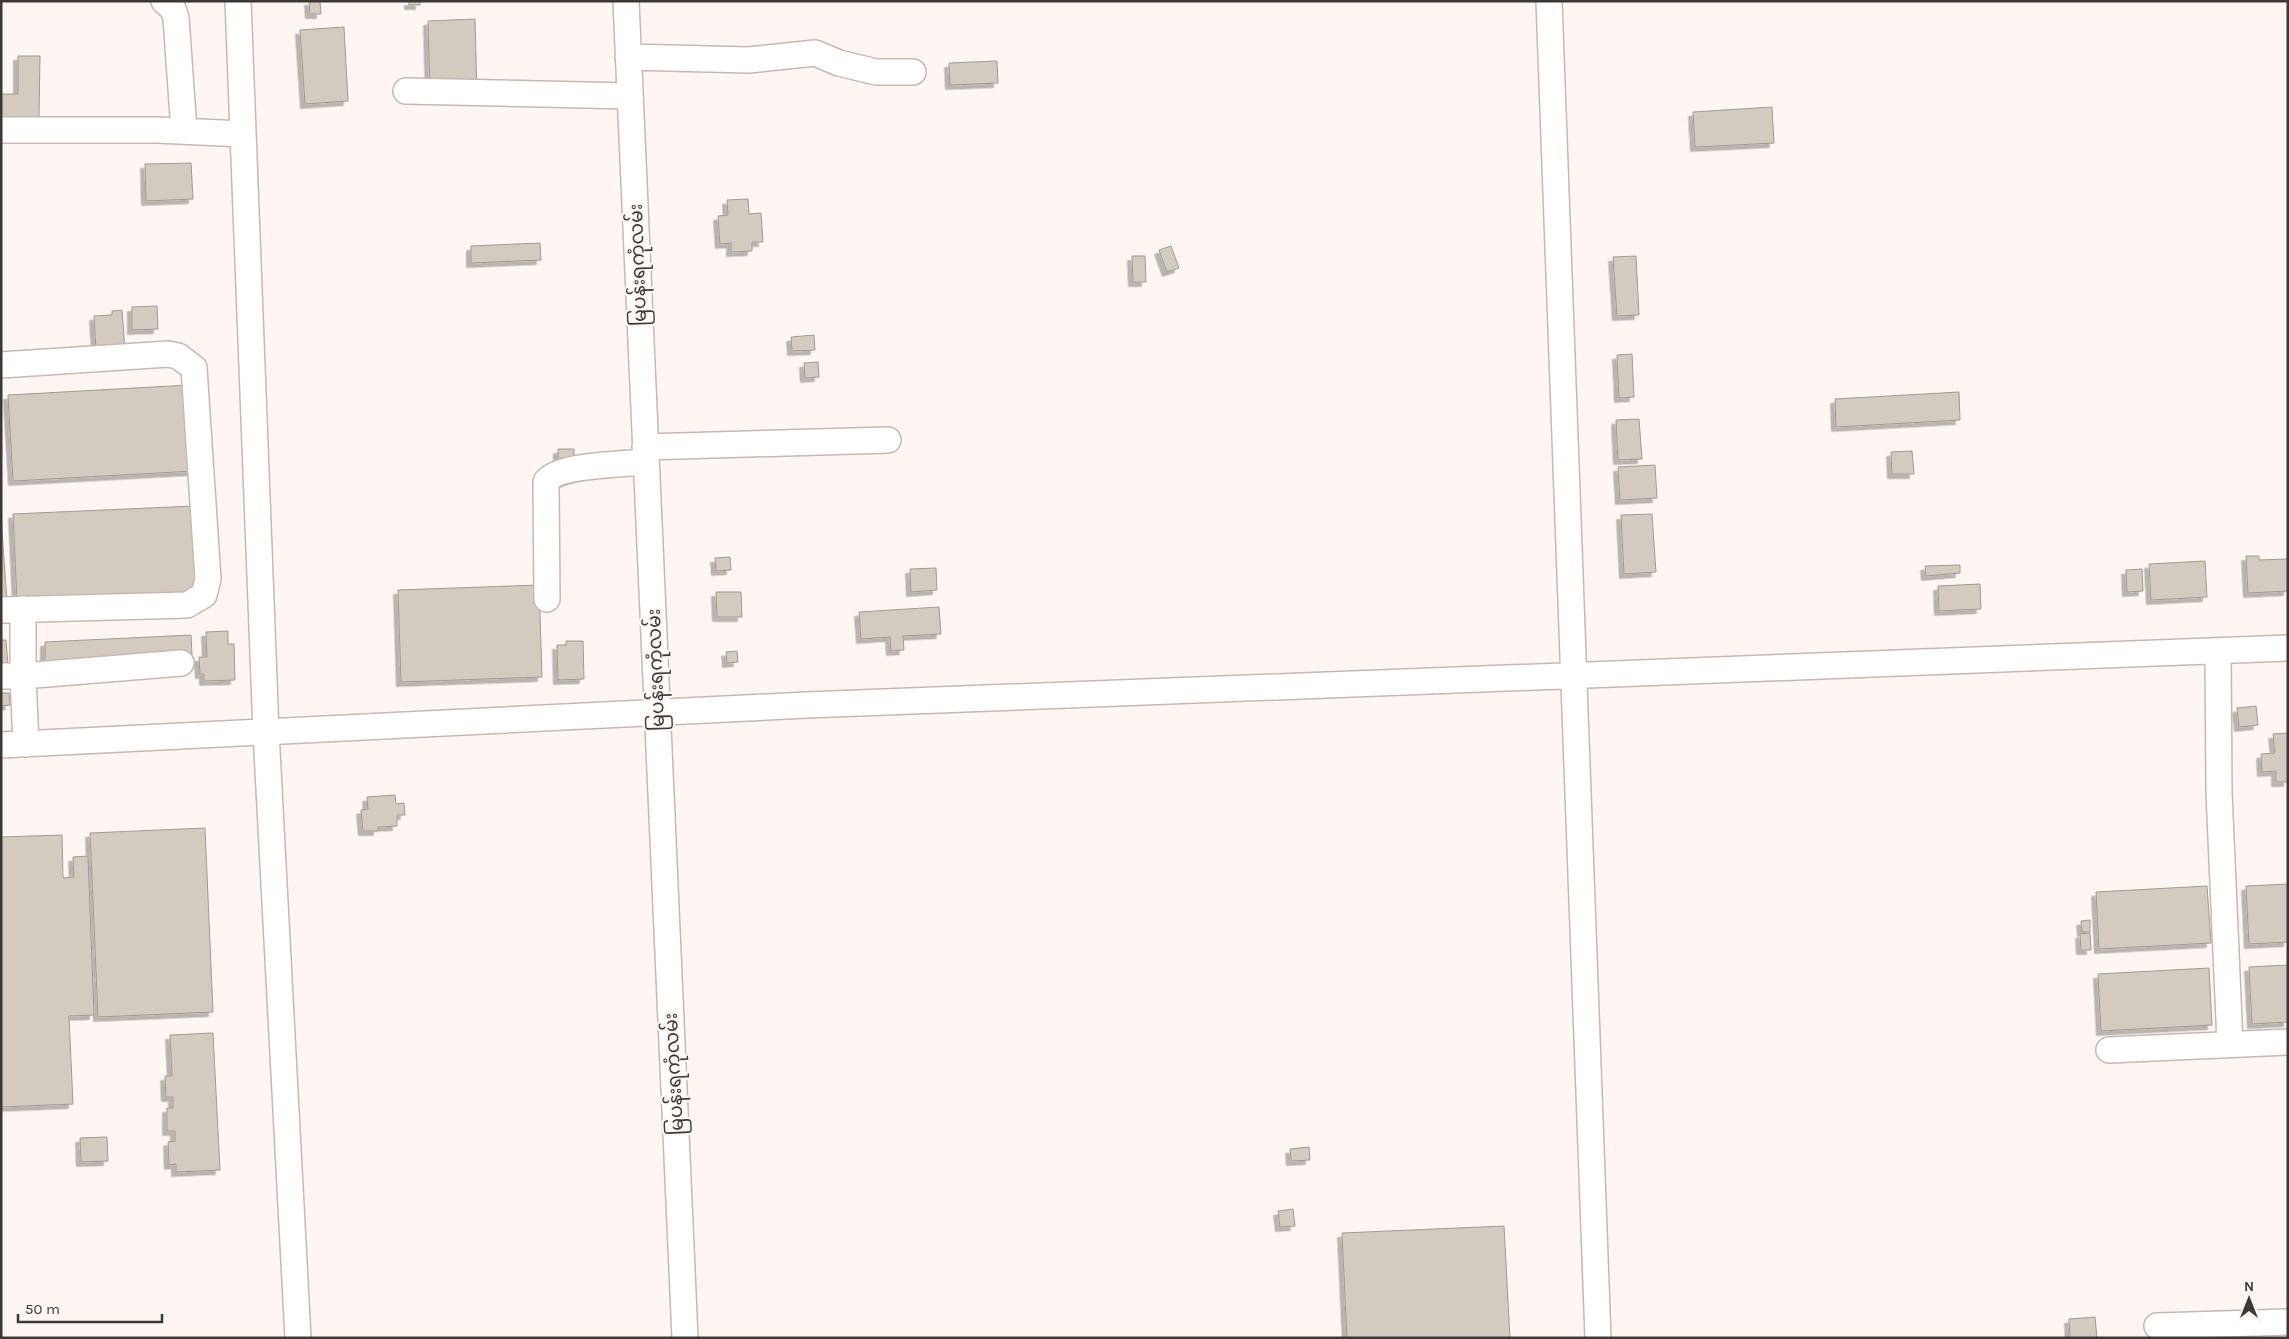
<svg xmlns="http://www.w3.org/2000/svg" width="2289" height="1339" font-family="Karla,'Noto Sans Myanmar',sans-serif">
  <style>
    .building { fill: #d3cbc0; stroke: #a19a8f; filter: url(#shadow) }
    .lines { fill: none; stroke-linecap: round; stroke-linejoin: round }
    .minor-casing { stroke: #c6b9b2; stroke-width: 28 }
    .minor { stroke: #fff; stroke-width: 25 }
    .labels { text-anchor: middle; stroke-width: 4.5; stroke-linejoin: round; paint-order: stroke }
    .street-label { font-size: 19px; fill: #3d3835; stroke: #fef6f2 }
  </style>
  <defs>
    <filter id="shadow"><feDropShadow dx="-4.5" dy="4.5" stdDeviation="0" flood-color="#0004"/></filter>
  </defs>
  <rect width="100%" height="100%" fill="#fef6f2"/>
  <path class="building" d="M309,1H320L321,14H310Z
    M409,1H420V5H409Z
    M475,19L477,95L430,96L428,21Z
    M344,27L348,101L305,104L300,30Z
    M18,56H40L39,117H1V94H18Z
    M997,61L998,83L950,85L949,63Z
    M1772,107L1774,143L1695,147L1693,112Z
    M191,163L193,199L146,201L145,164Z
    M748,199L749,214L761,213L763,242H752V251L731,252V243L720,244L718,216L728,215L727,200Z
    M540,243L541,260L471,263V246Z
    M1171,246L1179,268L1167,272L1159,250Z
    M1132,256H1145L1146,282H1133Z
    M1636,256L1639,315L1617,316L1613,257Z
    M157,306L158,329L132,330V307Z
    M122,310L125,350L96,349L94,316L112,315V311Z
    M814,335L815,350L792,351L791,337Z
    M1632,354L1634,397L1619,398L1617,355Z
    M818,362L819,377L805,378L804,363Z
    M189,385L194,471L13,481L8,395Z
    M1959,392L1960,420L1836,427L1835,399Z
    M1639,419L1642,459L1618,460L1616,420Z
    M558,449H574V466H558Z
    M1912,451L1914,474H1892L1891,452Z
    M1655,465L1657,498L1620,500L1618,467Z
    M194,506L198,592L17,600L13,514Z
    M1652,514L1656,572L1624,574L1621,515Z
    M1,516L7,602L1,603Z
    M2246,556H2259V560L2288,559V591L2248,593Z
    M730,557L731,570L716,571L715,558Z
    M2205,561L2207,597L2151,600L2149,564Z
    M1960,565V573L1926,576L1925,566Z
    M936,568L937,590L911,592L910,569Z
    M2142,569L2143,591L2127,592L2126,570Z
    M1980,584L1981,609L1939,611L1938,586Z
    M539,585L542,677L401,682L398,590Z
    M716,592H741L742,617H717Z
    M939,607L941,634L903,636L904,650L891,651L890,637L861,639L859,612Z
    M228,631V644H234L235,680L204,681V674H200L199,657H207L206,632Z
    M191,635L192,655L45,662V642Z
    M1,640H6L8,666H1Z
    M566,641H583L584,679L558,680L557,645H566Z
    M737,651L738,662L727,663L726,652Z
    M1,693H9L10,705L1,706Z
    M2256,706L2258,725L2239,727L2237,708Z
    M2288,733V782H2276V771L2262,772L2261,754L2275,753L2273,734Z
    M395,795L396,804L404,803L405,815H397V826L378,827V831H363L361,810L368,809L367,797Z
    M205,828L213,1012L98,1017L90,833Z
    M62,835L63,878L74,877L73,857L88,856L94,1015L69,1016L73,1104L1,1107V837Z
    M2288,884V942L2249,944L2246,886Z
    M2207,886L2211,943L2099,949L2096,892Z
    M2090,920V932H2082L2081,921Z
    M2090,933L2091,950H2081L2080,934Z
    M2288,965V1022L2252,1024L2249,967Z
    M2209,968L2212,1025L2101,1031L2098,974Z
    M213,1033L220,1170L176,1172V1164L169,1165L168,1142L175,1141V1131H167V1108H173V1097H166L165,1076H172L170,1035Z
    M107,1137L108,1161L81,1162L80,1138Z
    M1309,1147L1310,1160L1291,1161L1290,1149Z
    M1293,1209L1295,1226L1280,1227L1278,1211Z
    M1504,1226L1510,1338H1347L1342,1233Z
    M2095,1317L2097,1338H2070L2069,1319Z"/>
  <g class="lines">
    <defs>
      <path id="minor" d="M164,1L173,9L176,18L184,131
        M238,1L266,732L298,1338
        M626,1L685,1338
        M1549,1L1598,1338
        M628,57L749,60L815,53L839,63L876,72H913
        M406,91L630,96
        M1,130H157L243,134
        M1,365L168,354L178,356L194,368L208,579L204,595L187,605L1,610
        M645,447L888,440
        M547,599L546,482C555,465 626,464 646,462
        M23,609V676L181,663
        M2218,651L2219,792L2230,1044
        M1,676H23L26,744
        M1,745L807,705L2288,648
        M2109,1050L2288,1042
        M2157,1326L2288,1322"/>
    </defs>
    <use href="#minor" class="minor-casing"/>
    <use href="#minor" class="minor"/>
  </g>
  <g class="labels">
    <g class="street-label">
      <text transform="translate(637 265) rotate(-92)" y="7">မြပန်းရကုံလမ်း</text>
      <text transform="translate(655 670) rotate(-92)" y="7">မြပန်းရကုံလမ်း</text>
      <text transform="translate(673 1074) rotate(-93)" y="7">မြပန်းရကုံလမ်း</text>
    </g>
  </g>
  <rect width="2289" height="1339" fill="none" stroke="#3d3835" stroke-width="5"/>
  <g transform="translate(2249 1299)" stroke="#fef6f2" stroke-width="4" paint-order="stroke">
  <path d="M0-4L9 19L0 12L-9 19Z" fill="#3d3835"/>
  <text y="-8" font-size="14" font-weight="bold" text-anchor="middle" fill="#3d3835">N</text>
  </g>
  <path d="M18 1314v8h144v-8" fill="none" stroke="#3d3835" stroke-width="2.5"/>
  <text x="25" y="1314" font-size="15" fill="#3d3835" stroke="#fef6f2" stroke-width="4" paint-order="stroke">50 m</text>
</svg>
